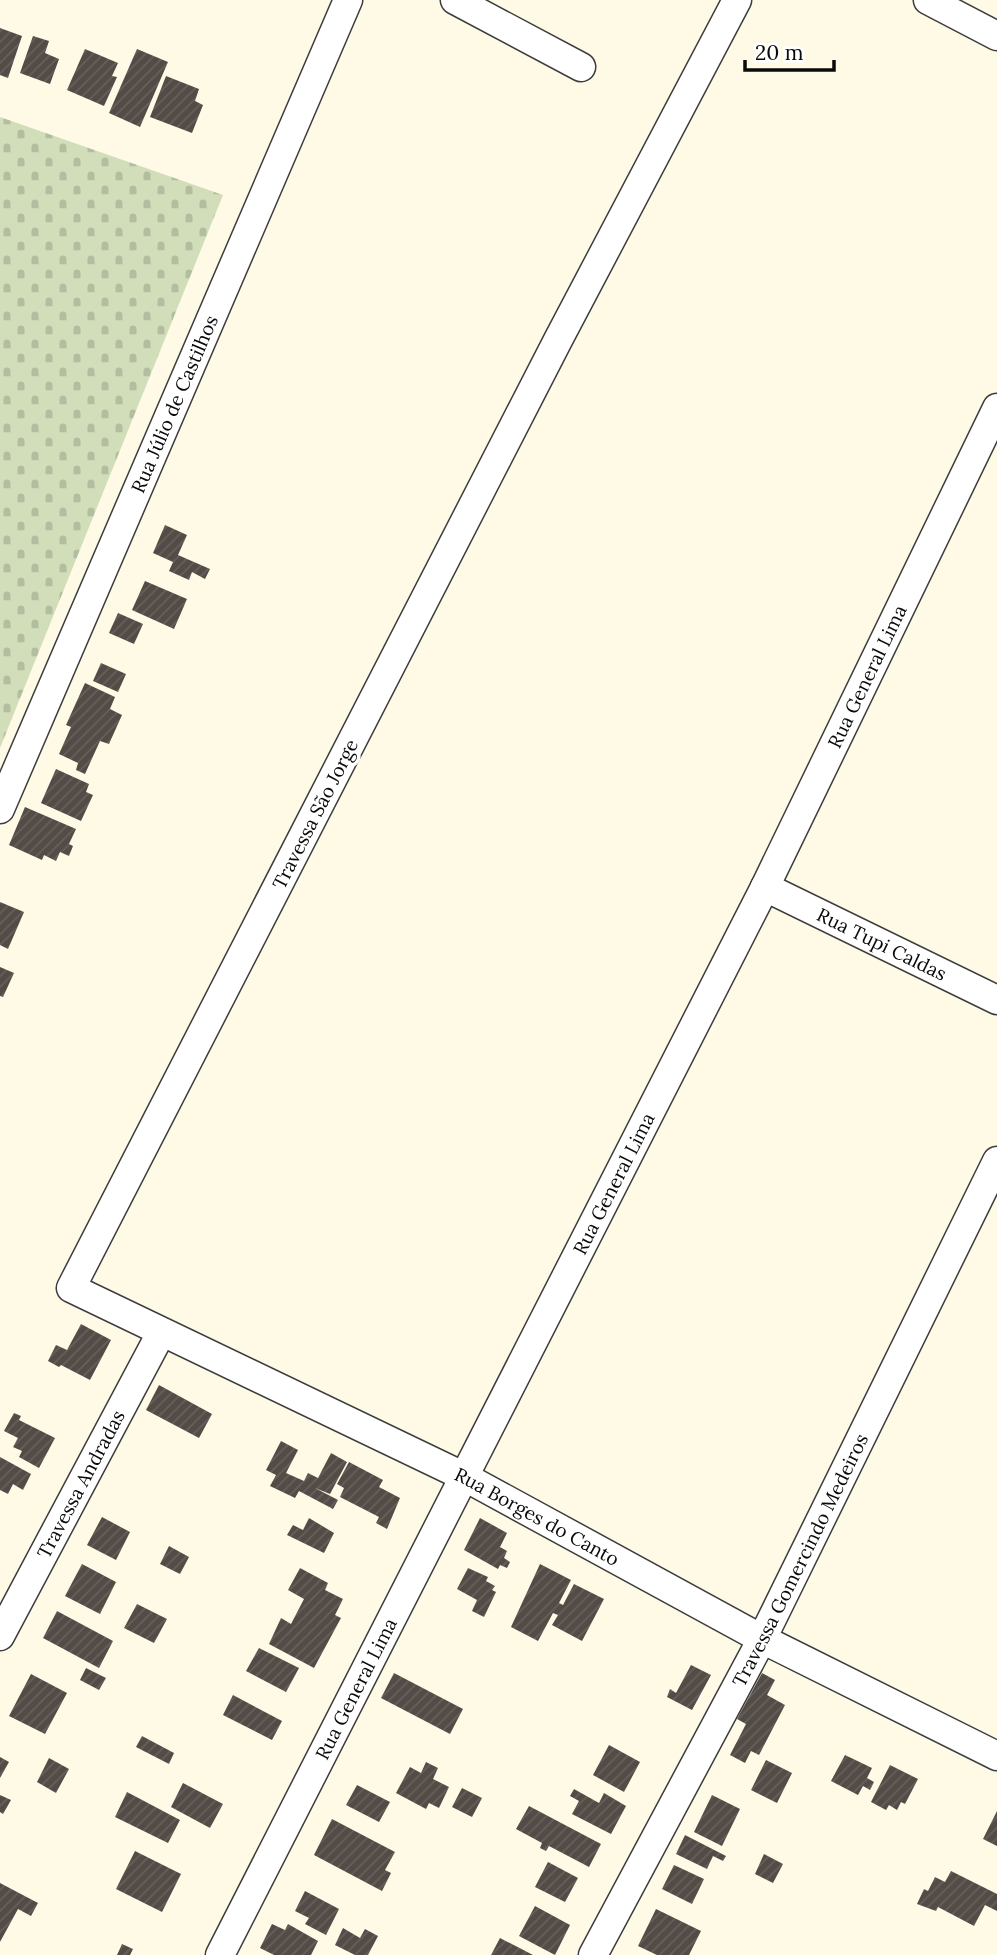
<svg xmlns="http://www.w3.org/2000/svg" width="997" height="1955" font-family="Lora,serif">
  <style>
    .cemetery { fill: url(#cemetery-stones) }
    .building { fill: url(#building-hatch) }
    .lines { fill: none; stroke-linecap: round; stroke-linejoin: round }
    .street-casing { stroke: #3d3d3d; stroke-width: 31 }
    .street { stroke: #fff; stroke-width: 28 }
    .labels { text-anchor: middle; stroke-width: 7; stroke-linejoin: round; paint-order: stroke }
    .street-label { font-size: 19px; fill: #0a0a0a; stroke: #fff }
  </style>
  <defs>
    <pattern id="cemetery-stones" width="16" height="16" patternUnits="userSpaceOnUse" patternTransform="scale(1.75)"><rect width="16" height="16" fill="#d2deba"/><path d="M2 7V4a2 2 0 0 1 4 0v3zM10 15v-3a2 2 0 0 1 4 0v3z" fill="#b3bd9f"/></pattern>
    <pattern id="building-hatch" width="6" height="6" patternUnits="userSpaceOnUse" patternTransform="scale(1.75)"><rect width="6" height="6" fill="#524b46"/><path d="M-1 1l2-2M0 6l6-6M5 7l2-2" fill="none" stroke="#66605c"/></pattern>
  </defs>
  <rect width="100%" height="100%" fill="#fffae6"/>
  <path class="cemetery" d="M0,117L223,195L0,748Z"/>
  <path class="building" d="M0,28L22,36L8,78L0,75Z
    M33,36L49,41L45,53L59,59L50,84L20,73Z
    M85,49L118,63L112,76L117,77L104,106L67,90Z
    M137,49L168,62L140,127L109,113Z
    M166,76L199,89L195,101L203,105L192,133L150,117Z
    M165,525L187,535L178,555L210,569L205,579L192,572L189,580L169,571L173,562L153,553Z
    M145,581L187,599L174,629L132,610Z
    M118,613L143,624L134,644L109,633Z
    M101,663L126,674L118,692L93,681Z
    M85,683L115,697L110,709L122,715L109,744L100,741L85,774L76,770L78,763L59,754L71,727L66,725Z
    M56,769L89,784L86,792L93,795L81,821L41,803Z
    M25,807L76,829L69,844L73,846L69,856L60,852L56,861L44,855L42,860L9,845Z
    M0,902L24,912L8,949L0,945Z
    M0,967L14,973L3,997L0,996Z
    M81,1324L111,1340L90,1380L61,1365L59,1367L48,1361L56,1345L67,1350Z
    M159,1385L212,1414L199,1438L146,1410Z
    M14,1413L21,1416L19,1420L55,1438L39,1468L19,1457L22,1451L13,1447L18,1438L4,1431Z
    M281,1441L298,1450L286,1473L304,1481L308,1473L318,1478L331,1453L347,1462L330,1494L315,1488L338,1500L333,1509L299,1491L295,1498L270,1486L276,1475L266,1470Z
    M0,1457L31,1474L23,1490L13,1484L8,1494L0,1490Z
    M349,1462L383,1480L379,1487L400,1498L387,1529L376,1523L379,1517L340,1497L344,1488L337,1484Z
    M102,1517L130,1532L116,1560L87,1545Z
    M309,1518L334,1533L324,1553L287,1535L293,1525L303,1530Z
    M480,1518L507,1533L500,1547L507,1551L504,1558L510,1562L507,1568L500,1565L498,1569L464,1550Z
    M169,1546L189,1557L180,1574L160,1564Z
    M82,1564L116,1582L100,1614L65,1596Z
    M540,1564L571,1580L559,1603L563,1605L574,1584L604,1599L582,1641L552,1625L558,1615L553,1613L538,1641L511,1627Z
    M300,1568L328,1583L325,1590L343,1599L335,1615L341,1618L314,1668L269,1644L281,1618L291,1624L304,1599L288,1590Z
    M468,1568L488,1577L486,1581L495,1586L492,1590L496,1592L484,1617L472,1611L477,1600L457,1589Z
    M137,1604L167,1619L154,1643L124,1628Z
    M57,1611L113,1641L99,1668L43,1638Z
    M259,1648L299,1668L286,1692L246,1671Z
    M691,1665L711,1675L692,1710L667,1697L670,1689L676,1693Z
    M86,1668L106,1678L99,1690L80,1680Z
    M394,1673L463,1709L450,1734L381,1698Z
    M762,1673L775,1680L767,1695L785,1705L759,1755L751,1751L745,1763L730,1755L746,1724L737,1719Z
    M31,1674L67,1693L45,1734L9,1716Z
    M233,1695L282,1721L272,1740L223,1715Z
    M142,1736L174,1753L169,1764L136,1747Z
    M609,1745L640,1762L624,1792L593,1775Z
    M845,1755L872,1768L867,1778L874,1782L870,1790L863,1786L858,1795L831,1781Z
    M0,1757L9,1762L0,1778Z
    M49,1758L69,1769L56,1793L37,1782Z
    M766,1760L792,1773L777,1803L751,1790Z
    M426,1762L438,1768L433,1779L449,1787L439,1808L429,1803L426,1809L396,1793L410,1767L421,1773Z
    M890,1765L918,1779L905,1804L901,1802L897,1810L889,1805L886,1810L871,1802Z
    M183,1783L223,1804L210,1828L171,1807Z
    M357,1785L390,1802L379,1822L346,1805Z
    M462,1788L482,1798L472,1817L452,1807Z
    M574,1789L599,1803L604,1793L626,1806L611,1834L572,1814L579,1801L570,1796Z
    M127,1792L180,1820L168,1843L115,1817Z
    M0,1795L11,1800L3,1814L0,1812Z
    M712,1795L740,1809L722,1846L694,1832Z
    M529,1806L601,1844L589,1867L549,1846L546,1851L540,1848L542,1843L516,1829Z
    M997,1811V1846L983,1839Z
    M332,1819L395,1852L385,1870L391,1873L382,1891L314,1855Z
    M685,1835L726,1856L723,1861L713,1856L707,1869L676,1854Z
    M135,1851L181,1874L162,1912L116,1889Z
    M764,1854L783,1864L773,1883L755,1874Z
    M548,1862L578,1878L565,1902L535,1887Z
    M674,1865L704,1879L692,1904L662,1889Z
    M951,1871L997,1894V1911L985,1905L974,1926L938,1907L936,1911L917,1904L924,1889L928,1891L935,1877L945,1882Z
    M0,1883L38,1903L31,1916L18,1909L0,1942Z
    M305,1891L339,1909L326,1935L305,1924L309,1918L295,1911Z
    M535,1906L570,1925L555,1955L519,1936Z
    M656,1909L701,1931L689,1955H657L638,1946Z
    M272,1924L285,1930L288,1924L318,1941L311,1955H274L260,1948Z
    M343,1928L360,1938L365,1929L378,1936L368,1955H355L335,1945Z
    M500,1938L533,1955H491Z
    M122,1944L133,1949L130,1955H117Z"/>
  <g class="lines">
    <defs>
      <g id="street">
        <path d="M455,0L581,67"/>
        <path id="s1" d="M737,0L558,340L71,1288L463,1476L762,1639L997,1756"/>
        <path d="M928,0L997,36"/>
        <path id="s2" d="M0,809L348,0"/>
        <path id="s3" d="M765,887L997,1000"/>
        <path id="s4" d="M0,1636L161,1333"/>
        <path id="s5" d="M220,1955L765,887L997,408"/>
        <path id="s6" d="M593,1955L762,1639L997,1161"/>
      </g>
    </defs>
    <use href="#street" class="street-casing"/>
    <use href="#street" class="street"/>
  </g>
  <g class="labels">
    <g class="street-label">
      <text dy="7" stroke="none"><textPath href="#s2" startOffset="441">Rua Júlio de Castilhos</textPath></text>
      <text dy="7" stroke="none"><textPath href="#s5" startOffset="1433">Rua General Lima</textPath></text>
      <text transform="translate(315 814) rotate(-63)" y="7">Travessa São Jorge</text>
      <text dy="7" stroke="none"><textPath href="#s3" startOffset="130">Rua Tupi Caldas</textPath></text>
      <text dy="7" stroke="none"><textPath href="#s5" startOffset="866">Rua General Lima</textPath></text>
      <text dy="7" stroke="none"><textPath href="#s4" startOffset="172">Travessa Andradas</textPath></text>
      <text dy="7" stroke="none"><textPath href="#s1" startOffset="1969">Rua Borges do Canto</textPath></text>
      <text dy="7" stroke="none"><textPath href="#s6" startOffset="446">Travessa Gomercindo Medeiros</textPath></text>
      <text dy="7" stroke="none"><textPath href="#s5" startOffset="299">Rua General Lima</textPath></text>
    </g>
  </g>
  <path d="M745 60v10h89v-10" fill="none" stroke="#0a0a0a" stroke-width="3.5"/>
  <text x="755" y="60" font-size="21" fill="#0a0a0a" stroke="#ffffff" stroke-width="5" paint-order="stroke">20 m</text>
</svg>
